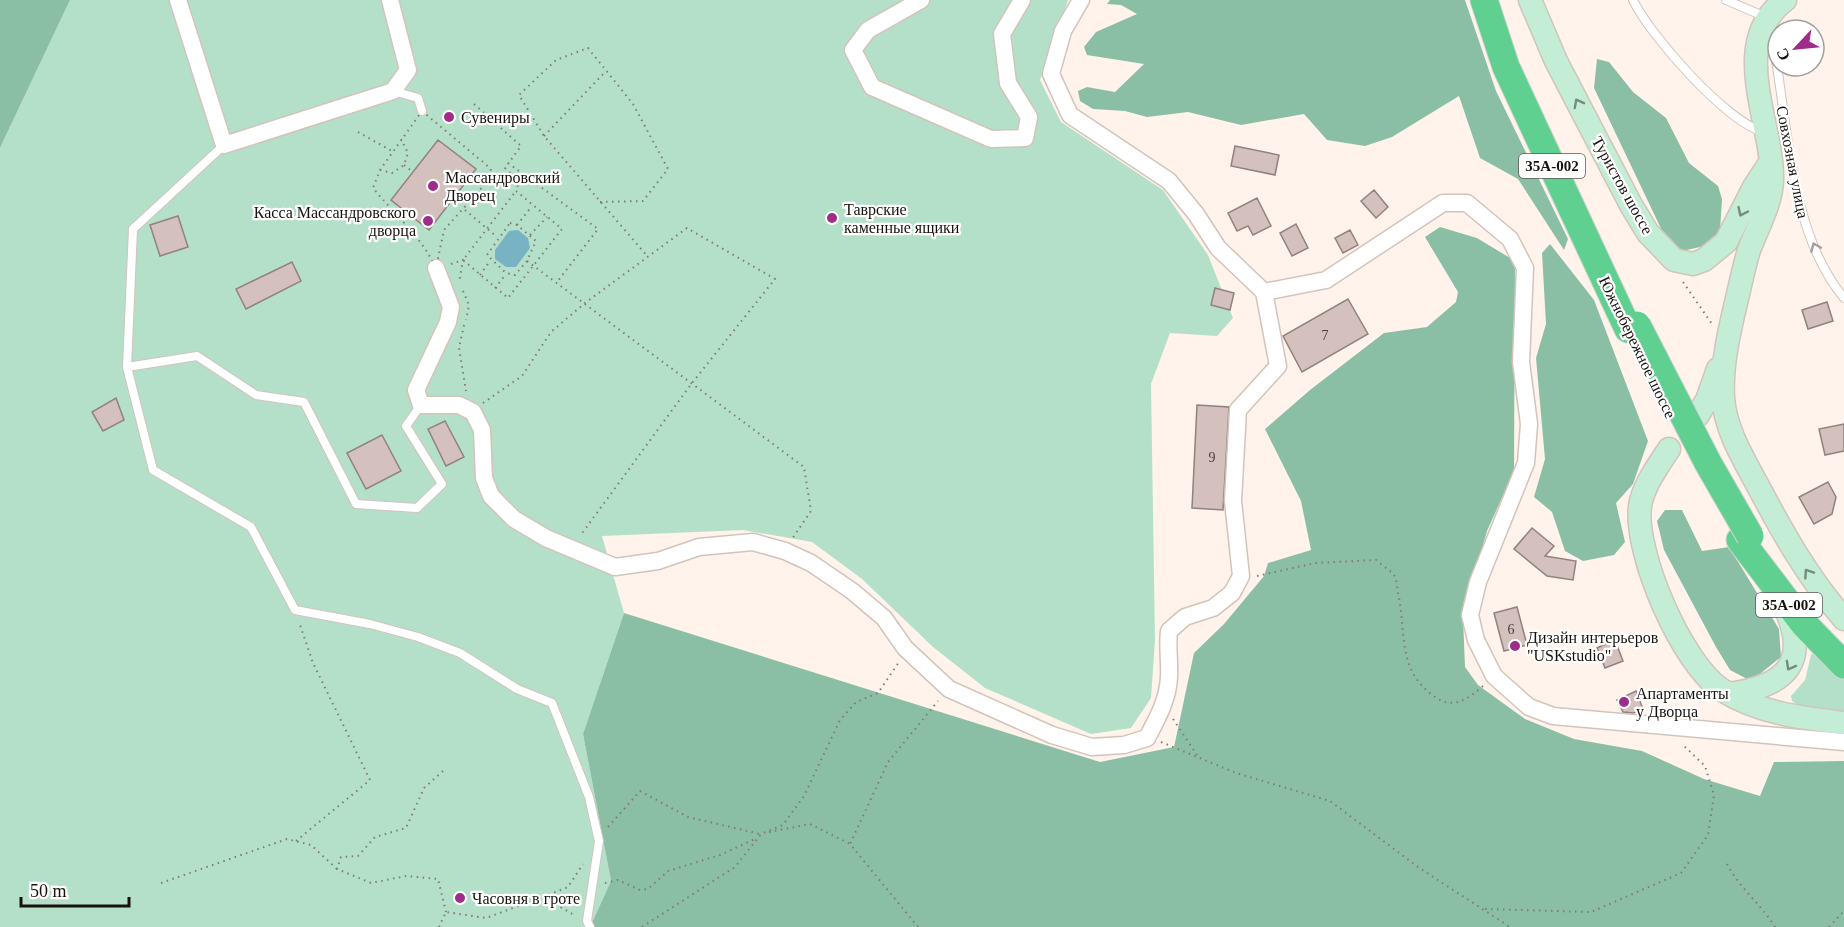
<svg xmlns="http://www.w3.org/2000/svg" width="1844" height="927" font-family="'Times New Roman',serif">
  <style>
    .green { fill: #b4e0ca }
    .forest { fill: #8abfa5 }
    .water { fill: #78b3c4 }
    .building { fill: #d4c1be; stroke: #92817e; stroke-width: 1.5 }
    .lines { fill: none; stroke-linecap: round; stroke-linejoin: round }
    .service-casing { stroke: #d2c4ba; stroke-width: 10 }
    .minor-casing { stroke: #d2c4ba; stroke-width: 19 }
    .secondary-casing { stroke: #d2c4ba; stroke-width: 25 }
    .trunk-casing { stroke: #d5d4d4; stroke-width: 29 }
    .path { stroke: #827a74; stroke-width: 2; stroke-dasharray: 1.5 4.5; stroke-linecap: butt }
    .service { stroke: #fff; stroke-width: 8 }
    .minor { stroke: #fff; stroke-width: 16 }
    .secondary { stroke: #c3eed5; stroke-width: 22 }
    .trunk { stroke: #60d090; stroke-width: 27 }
    .trunk-bridge-casing { stroke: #d5d4d4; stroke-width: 29; stroke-linecap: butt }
    .trunk-bridge { stroke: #60d090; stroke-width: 27 }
    .oneway { stroke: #768b7b }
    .oneway2 { stroke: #a2a09f }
    .poi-dot { fill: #9e2c88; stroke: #fff; stroke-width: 2 }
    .labels { text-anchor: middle; stroke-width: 4.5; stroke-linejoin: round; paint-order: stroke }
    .number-label { font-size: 14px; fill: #463e3a }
    .shield { fill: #fff; stroke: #5d5956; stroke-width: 1.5 }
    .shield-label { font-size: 15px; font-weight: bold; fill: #17120e }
    .poi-label { font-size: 16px; fill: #17120e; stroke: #fff; text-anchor: start }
    .street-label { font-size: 16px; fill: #17120e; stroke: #fff }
  </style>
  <rect width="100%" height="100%" fill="#fff3eb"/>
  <path class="green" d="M70,0H1068L1040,80L1061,122L1163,190L1208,255L1233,318L1217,336L1170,333L1151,384L1155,640L1151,698L1131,728L1091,734L985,688L933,647L862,579L812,542L743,530L602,536L624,613L583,734L611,881L590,927H0V148Z
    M1815,652L1844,678V712L1800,707L1792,701L1791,696L1805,680L1811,655Z"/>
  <path class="forest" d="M0,0H70L0,148Z
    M1110,0H1465L1496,91L1568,239L1564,250L1518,179L1480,158L1459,96L1392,137L1365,146L1327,140L1304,114L1241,125L1188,112L1147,117L1125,111L1093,109L1080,101L1078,91L1087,87L1115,92L1144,64L1087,55L1084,47L1096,32L1137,14L1121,5L1107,4Z
    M1597,59L1609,62L1633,92L1666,118L1689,163L1718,186L1722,199L1720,231L1709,245L1682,251L1666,239L1594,88Z
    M1440,227L1477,238L1515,261L1514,471L1487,531L1463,618L1465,667L1478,685L1525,719L1574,739L1642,751L1704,779L1760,796L1774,762L1844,761V927H590L611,881L583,734L624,613L1100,762L1174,747L1194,653L1224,624L1264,576L1268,563L1311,550L1301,501L1265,429L1310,390L1384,333L1427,327L1456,302L1458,292L1425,237Z
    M1550,244L1594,300L1648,441L1633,484L1616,503L1625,542L1614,555L1583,561L1565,551L1552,512L1534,497L1545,459L1536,358L1546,324L1542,253Z
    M1665,510H1682L1702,551L1729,547L1779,629L1781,657L1751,681L1730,670L1716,647L1664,550L1657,521Z"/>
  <path class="water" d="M518,230L528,238L530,248L516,267H506L495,259V250L509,231Z"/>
  <path class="building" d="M438,140L476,169L429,230L391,200Z
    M1235,146L1279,155L1275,175L1231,166Z
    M1374,190L1388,207L1376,218L1361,201Z
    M1257,198L1271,226L1253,235L1248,226L1237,231L1228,213Z
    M178,216L188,247L160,256L150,225Z
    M1296,224L1308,248L1292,256L1280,233Z
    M1350,230L1358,245L1343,253L1335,238Z
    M292,262L301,281L246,309L236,289Z
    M1215,288L1234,293L1230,310L1211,305Z
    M1348,299L1368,334L1302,372L1283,336Z
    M1827,302L1833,321L1808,329L1802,310Z
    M116,398L124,420L103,431L92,412Z
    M1197,405L1229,407L1223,510L1192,508Z
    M445,421L464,457L446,466L428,429Z
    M1844,424V451L1825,455L1819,429Z
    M382,435L401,471L366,489L347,453Z
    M1828,482L1836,497L1832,514L1814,524L1799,497Z
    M1532,528L1554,546L1545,556L1576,561L1573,580L1547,576L1514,549Z
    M1517,607L1527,645L1504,651L1494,613Z
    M1615,640L1623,661L1605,668L1597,648Z
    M1636,691L1643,709L1634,713L1623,712L1617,700Z"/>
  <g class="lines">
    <defs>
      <path id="service" d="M1633,0C1651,37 1725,120 1763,132
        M1726,0L1768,18C1789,105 1784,226 1844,298
        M393,91L418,98L422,111
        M224,145L133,229L127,367L153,470L251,527L295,610L370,624L418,637L460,653L517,689L552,703L589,797L599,841L587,921L590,927
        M127,367L197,356L256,395L304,402L356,504L417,508L442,484L406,426L421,405"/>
      <path id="minor" d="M178,0L224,145L393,91L408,70L390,0
        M921,0L868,30L853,50L872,87L991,139L1025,138L1029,117L1008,83L1002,34L1022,0
        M1081,0L1063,31L1051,74L1070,115L1169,181L1196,214L1218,248L1264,292
        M436,268L451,307L448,322L416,390L421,405H459L473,412L482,430L484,478L491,496L514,519L546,538L615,567L658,561L699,547L753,542L785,551L811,563L852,591L884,618L905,648L949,689L1052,735L1092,747L1124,745L1147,738C1157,719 1168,700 1169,677C1170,661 1167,647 1169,631L1185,617L1213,608L1232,593L1241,576L1233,501L1238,410L1278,366L1264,292
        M1264,292L1326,280L1443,203H1467L1510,239L1525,268L1521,362L1529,424L1526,463L1478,582L1470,615L1476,640L1494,676L1529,707L1553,716L1844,742"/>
      <path id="secondary" d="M1530,0L1556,61L1631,205L1648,233L1674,260L1693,264L1704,260L1726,242L1754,187L1771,161
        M1785,0C1727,44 1774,124 1772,181C1771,204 1757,229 1749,250C1745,263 1742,277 1739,290C1731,324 1721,362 1723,397C1725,429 1743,458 1758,486C1783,533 1808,578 1844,619
        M1698,415L1707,400L1718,369
        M1669,449C1658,466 1643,486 1640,506C1634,553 1682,664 1722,690C1758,713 1802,718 1844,723
        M1729,694C1788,686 1811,661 1783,603"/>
      <path id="trunk" d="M1484,0L1506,67L1628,329
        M1740,540L1804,624L1844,665"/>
    </defs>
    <use href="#service" class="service-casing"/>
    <use href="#minor" class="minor-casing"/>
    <use href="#secondary" class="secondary-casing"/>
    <use href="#trunk" class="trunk-casing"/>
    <path class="path" d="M474,104L521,146L505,168L519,181L516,191
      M422,111L490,168L493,175L444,230L436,268C421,236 395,215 373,188L380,170Z
      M358,132L392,151
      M544,136L606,71
      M508,163L598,229L557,282
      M404,165L413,172
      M380,170L392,173L404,165L408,153L401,139
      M516,191L562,229L508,298L463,260Z
      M600,202L643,201L668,169L633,104L588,48L556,60L519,95L544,136L648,257
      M465,210L497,237
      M510,223L517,225L536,241L527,261L515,275L506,273L487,255Z
      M517,225L532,206
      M530,235L547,217
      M527,261L804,467L811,511L792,539
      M451,264L463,260L459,283
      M480,275L490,261
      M1683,282L1712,324
      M495,288L506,274
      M463,291L469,305L466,320
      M464,325L459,348L466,391
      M483,403L522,376L551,332L585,303L687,228L775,279L692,383L580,536
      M1257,576L1315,563L1376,560C1381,565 1390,570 1394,575C1397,579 1397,588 1398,593C1407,633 1396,670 1435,697C1453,710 1468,699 1483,686
      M1173,719L1197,755
      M1161,742L1236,773L1330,801L1418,867L1510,927
      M443,771L424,788L406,828L375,837L358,856L341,857L337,869L371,883L406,876L438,879L446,912
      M608,827L640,791L688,817L760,834
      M769,832L810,824L850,844
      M296,841L370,780L313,663L299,622
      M1727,864C1740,889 1761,904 1775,927
      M161,883L287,839L311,845L337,869
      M605,883L618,880L640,890L648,889L668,871L720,855L755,839
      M543,897L568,887L583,864
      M1485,909L1591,912L1681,873L1708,835L1714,795L1705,766L1682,744
      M439,927L446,912L486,918L543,897L576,916
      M642,927L735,867L761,834L783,825L804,796L840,720L856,702L878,693L899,662
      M918,927L850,844L888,762L938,701
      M1829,927L1844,911"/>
    <use href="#service" class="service"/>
    <use href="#minor" class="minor"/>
    <use href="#secondary" class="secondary"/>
    <use href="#trunk" class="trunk"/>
    <defs>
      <path id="trunk-bridge" d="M1637,325L1708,463L1750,536"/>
    </defs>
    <use href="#trunk-bridge" class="trunk-bridge-casing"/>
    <use href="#trunk-bridge" class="trunk-bridge"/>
  </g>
  <defs><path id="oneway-chevron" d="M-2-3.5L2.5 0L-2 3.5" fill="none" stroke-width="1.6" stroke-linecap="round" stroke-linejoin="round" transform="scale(1.5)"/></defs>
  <g class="oneway">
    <use href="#oneway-chevron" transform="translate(1578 103) rotate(-118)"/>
    <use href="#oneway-chevron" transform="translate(1742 212) rotate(115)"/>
    <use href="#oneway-chevron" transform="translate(1808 573) rotate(-124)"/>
    <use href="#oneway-chevron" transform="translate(1790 666) rotate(119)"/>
  </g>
  <use class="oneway2" href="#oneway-chevron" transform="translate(1815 247) rotate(-113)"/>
  <g class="poi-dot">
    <circle cx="449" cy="117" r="6"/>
    <circle cx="433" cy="186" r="6"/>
    <circle cx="832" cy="218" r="6"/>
    <circle cx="428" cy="221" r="6"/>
    <circle cx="1515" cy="646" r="6"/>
    <circle cx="1624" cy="702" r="6"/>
    <circle cx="460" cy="898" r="6"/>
  </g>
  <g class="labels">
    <g class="number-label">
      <text x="1325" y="340">7</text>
      <text x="1212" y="462">9</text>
      <text x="1511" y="634">6</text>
    </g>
    <g class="shield">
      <rect x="1519" y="154" width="66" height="24" rx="4.5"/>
      <rect x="1756" y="593" width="66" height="24" rx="4.5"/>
    </g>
    <g class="shield-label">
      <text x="1552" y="171">35А-002</text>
      <text x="1789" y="610">35А-002</text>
    </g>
    <g class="poi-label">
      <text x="461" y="123">Сувениры</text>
      <text x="445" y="183">Массандровский<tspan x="445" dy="18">Дворец</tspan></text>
      <text x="844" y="215">Таврские<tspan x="844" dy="18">каменные ящики</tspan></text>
      <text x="416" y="218" text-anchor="end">Касса Массандровского<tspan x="416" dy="18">дворца</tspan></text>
      <text x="1527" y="643">Дизайн интерьеров<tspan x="1527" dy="18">"USKstudio"</tspan></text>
      <text x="1636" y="699">Апартаменты<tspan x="1636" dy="18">у Дворца</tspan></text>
      <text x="472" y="904">Часовня в гроте</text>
    </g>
    <g class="street-label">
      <text transform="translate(1793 162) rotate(79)" y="6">Совхозная улица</text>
      <text transform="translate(1623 185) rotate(61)" y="6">Туристов шоссе</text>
      <text transform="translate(1638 347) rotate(64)" y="6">Южнобережное шоссе</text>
    </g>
  </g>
  <g transform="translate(1796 48) rotate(244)"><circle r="28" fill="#ffffff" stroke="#a2a09f" stroke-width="1.5"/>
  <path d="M0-4.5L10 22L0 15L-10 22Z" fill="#9e2c88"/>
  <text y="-9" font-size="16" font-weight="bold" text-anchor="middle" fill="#17120e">С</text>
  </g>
  <path d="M21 897v9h108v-9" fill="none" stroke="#17120e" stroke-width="3"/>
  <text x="30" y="897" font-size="18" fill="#17120e" stroke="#ffffff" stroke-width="4.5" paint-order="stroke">50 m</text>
</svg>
